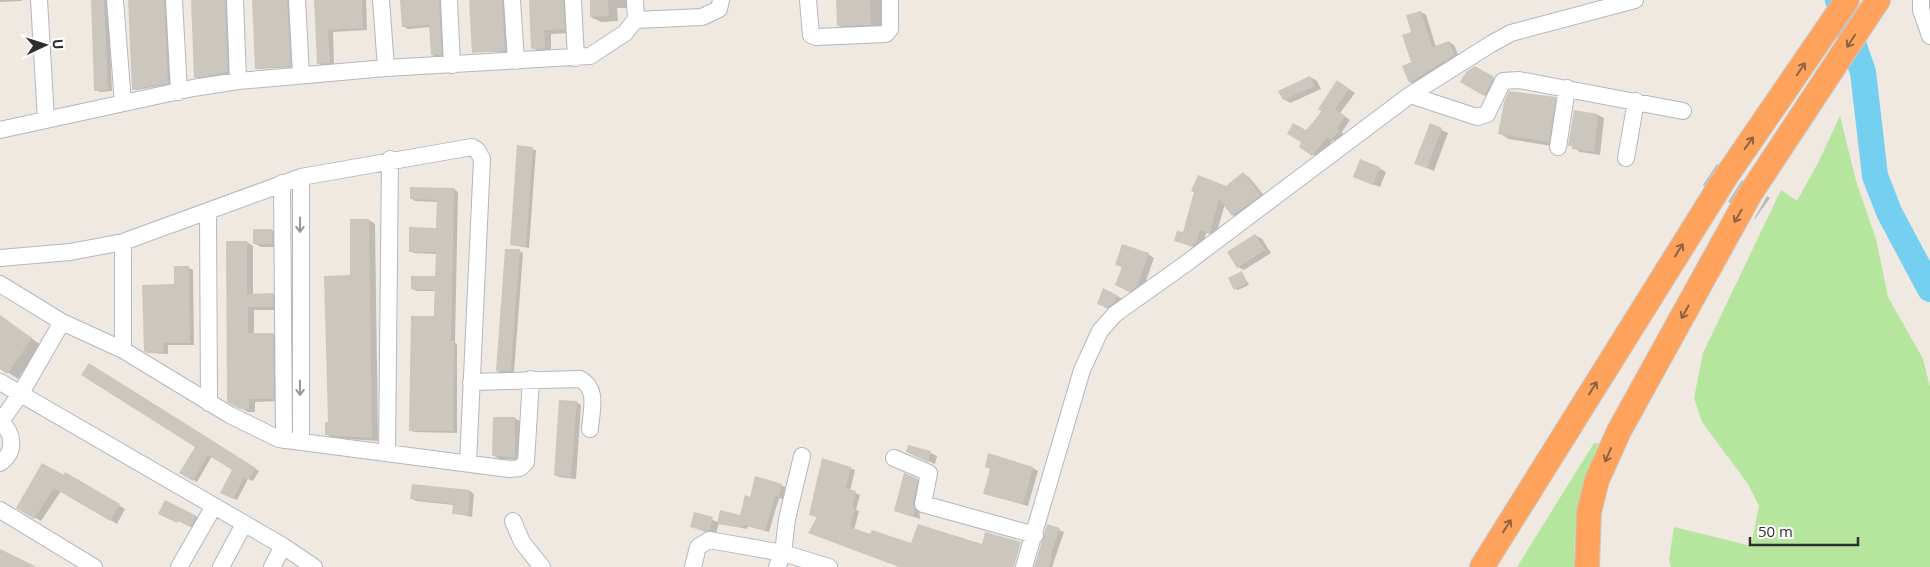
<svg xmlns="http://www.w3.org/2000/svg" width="1930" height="567" font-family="'Open Sans',sans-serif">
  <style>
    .green { fill: #b6e59e }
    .shadow { fill: #0003 }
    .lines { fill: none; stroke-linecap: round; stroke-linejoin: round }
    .river { stroke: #75cff0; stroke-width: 26 }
    .building { fill: #cbc7bf }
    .minor-casing { stroke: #b4b7c1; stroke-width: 18 }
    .highway-casing { stroke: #c9c9c9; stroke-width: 26 }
    .minor { stroke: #fff; stroke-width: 16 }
    .highway { stroke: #ffa35c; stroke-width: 24 }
    .oneway { stroke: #8c6343 }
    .oneway2 { stroke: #969696 }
  </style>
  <rect width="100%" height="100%" fill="#efe9e1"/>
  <path class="green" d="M1840,116L1856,181L1876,239L1888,297L1923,359L1930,387V567H1671L1669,560L1674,527L1751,546L1759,506L1748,484L1702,422L1694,398L1703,353L1781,190L1797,201L1819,161Z
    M1594,443H1599C1582,484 1572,523 1575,567H1517Z"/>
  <path class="shadow" d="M0,0H22V1L0,2Z
    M92,0H108L112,91L100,92L96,90Z
    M129,0H168L171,84L136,90L133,89Z
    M192,0H228L230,74L198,78L196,77Z
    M254,0H290L293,67L257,69Z
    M315,0H366L367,30L333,32L334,65L322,66L318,63Z
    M402,0H444L445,57H436L432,55L431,27L408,29L403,26Z
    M471,0H505L508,52H473Z
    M530,0H570L571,33L551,34V52H540L533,48Z
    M591,0H636L635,8H617L618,21L601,22L591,17Z
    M837,0H882L884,31L851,33L838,25Z
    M1421,12L1426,15L1436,47L1449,42L1454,45L1460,59L1416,86L1410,82L1404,67L1413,63V33Z
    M1475,67L1499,82L1491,99L1461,81Z
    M1310,77L1317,81L1321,89L1290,103L1284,99Z
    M1343,85L1355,93L1340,113L1350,120L1342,132L1344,135L1337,142L1333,140L1319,158L1300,147L1306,131Z
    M1555,98L1565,104L1558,147L1509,139L1499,133Z
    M1575,112L1598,115L1604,118L1600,155L1580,152L1570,145Z
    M1431,125L1448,133L1434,171L1415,163Z
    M518,147L536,150L529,248L511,245Z
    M1717,164L1720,166L1706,187L1703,185Z
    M1379,168L1386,172L1380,187L1355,177Z
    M1243,174L1249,177L1266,198L1239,218L1233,215L1225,204L1216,235L1206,233L1202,247L1199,249L1176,241L1226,188Z
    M1742,180L1745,182L1732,204L1728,202Z
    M454,189L458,192L455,343L457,344V433L414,432L410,430L435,317L436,291H417L412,289L436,278L437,254L414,253L410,251L437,229L438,202L415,201L411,198Z
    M1767,196L1770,198L1755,219H1754Z
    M369,220L375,224L378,441L333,438L326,434L351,276Z
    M254,230H272L278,234V247H261L254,243Z
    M1255,235L1262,239L1271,253L1244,270L1238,267Z
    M247,242L253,246V295L273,294L279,298V310H254V334H273L279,338L280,401L255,402V412H248L229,401Z
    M519,251L523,253L514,372L501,373L498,371Z
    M1148,254L1154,258L1143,289L1136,294L1122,288L1123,268L1116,264Z
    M189,268L193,270L194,345H168V354L150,353L145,350L175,285Z
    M1242,273L1249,285L1238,290L1235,289Z
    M1104,290L1123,299L1114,311L1104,307Z
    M0,316L41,345L18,379L0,367Z
    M89,365L259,471L253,481L248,479L237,500L222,492L233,469L212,456L197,482L181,473L197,446Z
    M576,402L581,405L576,479L559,477L555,475Z
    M515,418L521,422V460L499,459L493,455Z
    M931,453L937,456L935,464L914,455Z
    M823,460L855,470L850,491L860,495L856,510L859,511L854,530L912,544L983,545L1012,567H901L811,514Z
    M1033,468L1038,471L1028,506L985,494Z
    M66,473L125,509L117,524L61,491L41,521L18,508Z
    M756,478L786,487L783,499L779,498L769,532L748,526L747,529L719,523L716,533L712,534L692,527L695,514L718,522L741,517L751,498Z
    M917,480L923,484L919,506L920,519L895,511Z
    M470,491L474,494L472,517L453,513L454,505L416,501L412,499Z
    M160,513L196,517L201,520L196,529Z
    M1059,530L1064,532L1052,567H1036Z"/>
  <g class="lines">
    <path class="river" d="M1838,0L1863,72L1875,176L1889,212L1930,289"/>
  </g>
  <path class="building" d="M91,0H104L108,90L94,91Z
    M128,0H164L168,83L132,90Z
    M191,0H225L228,72L194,78Z
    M252,0H287L291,66L255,69Z
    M314,0H362L363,28L328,30L330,63L317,64Z
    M400,0H439L442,55H431L429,25L402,27Z
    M469,0H502L505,51L472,53Z
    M529,0H563L565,29L544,30L545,49H531Z
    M590,0H608L609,16L590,17Z
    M836,0H870L871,25L837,26Z
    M1421,11L1432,47L1449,41L1454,55L1409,83L1402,66L1411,62L1402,35L1411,32L1406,15Z
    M1475,66L1494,77L1484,96L1460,82L1466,72Z
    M1310,76L1315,86L1283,100L1278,91Z
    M1337,80L1349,89L1335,109L1345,116L1337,128L1339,131L1331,140L1327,137L1312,156L1299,147L1301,142L1287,134L1293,123L1306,130L1322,112L1318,109Z
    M1509,91L1556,97L1549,142L1498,134L1504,102Z
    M1574,110L1598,114L1594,152L1572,149V146H1568Z
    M1430,123L1442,128L1427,168L1414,164Z
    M517,145L533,147L526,247L510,245Z
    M1360,159L1380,167L1373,185L1353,177Z
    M1243,172L1261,195L1232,216L1219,199L1210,233L1200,230L1196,243L1192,246L1174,241L1177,231L1183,232L1194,192L1191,191L1198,175L1226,186Z
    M410,187L454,188L451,341H454L453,431H409L411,316H434V303L435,290L411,289V276H435L436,252H409V227L436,228L437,200L410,199Z
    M350,219H369L372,438L325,435V422H328L324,276L350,275Z
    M253,229H272V244H253Z
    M1255,234L1265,250L1237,268L1227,252Z
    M226,241H247V294L273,293V307H248V333H273L274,399H249V409H240L227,402Z
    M1122,244L1149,253L1137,286L1129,292L1115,285L1122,267L1115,265Z
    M505,249H520L512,351L511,371H496Z
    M174,266H189L190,343H163L164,352L147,353L144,351L142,285L174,284Z
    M1242,271L1247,284L1234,290L1228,278Z
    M1103,288L1117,295L1114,303L1107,308L1097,304Z
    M0,315L32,338L7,374L0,369Z
    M89,363L256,468L248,480L244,477L233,499L220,493L232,470L208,455L193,481L179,473L195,447L81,375Z
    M559,400L577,401L571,477L554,475Z
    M493,417H515V457L492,456Z
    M908,445L931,451L928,462L906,452Z
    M988,453L1033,467L1023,504L983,494L990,469L985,467Z
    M822,458L851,467L846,488L856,491L852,507L855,508L850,527L870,534L872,530L911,543L918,524L982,544L985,532L1021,542L1014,567H899L808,533L817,517L809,515Z
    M42,463L64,475L65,472L120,504L110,521L54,488L34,519L16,508Z
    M904,473L918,479L913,502L915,510L913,517L894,511Z
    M755,476L782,484L779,497L775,496L765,531L744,525L743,528L717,524L720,510L740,515L745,495L750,497Z
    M412,484L470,490L468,515L452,514L453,504L410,499Z
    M165,500L197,516L190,527L178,520L177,523L158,514Z
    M694,512L713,517L710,530L704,531L690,527Z
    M1047,524L1060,528L1050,557L1052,558L1049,567H1034Z
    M0,549L37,567H0Z"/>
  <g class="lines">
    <defs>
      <path id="minor" d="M39,0L46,120
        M115,0L123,103
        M174,0L179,92
        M235,0L238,81
        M297,0L301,75
        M381,0L386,68
        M449,0L452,65
        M512,0L516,61
        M573,0L576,58
        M808,0L811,35L816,37L886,34L890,29V0
        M1921,0V10L1930,36
        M636,20L702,17L719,9L721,0
        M1410,95L1477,117L1487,114L1503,81L1519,80L1683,111
        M0,130L193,88L238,81L386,68L590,56L625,33L632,24L636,20L635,0
        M1558,147L1567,88
        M1626,158L1636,101
        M282,183L284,440
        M208,211L209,403
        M0,258L70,252L123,242L301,177L472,147L477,150L482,159L468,463
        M0,284L62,322
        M123,350V242
        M0,382L283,546L314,567
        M471,382L580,379C599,389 591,411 590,429
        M0,421C14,433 16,452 0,463
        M1,421L21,393L62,322L123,350L230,415L279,439L509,469L520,468L526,462L531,379
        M301,441V177
        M387,453L390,159
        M894,458L929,473L923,504L1035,535
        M0,510L94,567
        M513,521L522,542L542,567
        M179,567L214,506
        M221,567L244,524
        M272,567L283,546
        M693,567L698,547L709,540L783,553L787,519L802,456
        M777,567L783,553L829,567
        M1024,567L1082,370L1100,331L1115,314L1184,265L1410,95L1491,44L1511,33L1635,0"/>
      <path id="highway" d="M1482,567L1725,178L1847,0
        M1587,567L1589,512L1597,480L1619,431L1750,194L1878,0"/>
    </defs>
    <use href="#minor" class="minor-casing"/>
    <use href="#highway" class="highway-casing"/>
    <use href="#minor" class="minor"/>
    <use href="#highway" class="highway"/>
  </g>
  <defs><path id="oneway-shaft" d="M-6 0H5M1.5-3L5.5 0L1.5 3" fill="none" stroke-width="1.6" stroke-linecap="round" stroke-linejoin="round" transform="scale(1.25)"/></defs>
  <g class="oneway">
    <use href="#oneway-shaft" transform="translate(1851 41) rotate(123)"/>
    <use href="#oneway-shaft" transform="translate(1801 69) rotate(-56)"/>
    <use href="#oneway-shaft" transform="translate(1749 143) rotate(-54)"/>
    <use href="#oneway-shaft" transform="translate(1738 216) rotate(120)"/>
    <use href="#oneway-shaft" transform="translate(1679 250) rotate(-58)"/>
    <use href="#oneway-shaft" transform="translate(1685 312) rotate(119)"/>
    <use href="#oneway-shaft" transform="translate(1593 388) rotate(-58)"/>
    <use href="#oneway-shaft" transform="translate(1608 455) rotate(114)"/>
    <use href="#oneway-shaft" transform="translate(1507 526) rotate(-58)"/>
  </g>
  <g class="oneway2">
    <use href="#oneway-shaft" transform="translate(300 225) rotate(91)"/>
    <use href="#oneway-shaft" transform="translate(300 388) rotate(89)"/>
  </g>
  <g transform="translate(45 45) rotate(86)" stroke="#ffffff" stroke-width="4" paint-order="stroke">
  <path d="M0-4L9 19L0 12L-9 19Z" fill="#2e2e2e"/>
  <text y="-8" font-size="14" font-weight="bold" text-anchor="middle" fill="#2e2e2e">U</text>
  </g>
  <path d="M1750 537v8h108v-8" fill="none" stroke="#2e2e2e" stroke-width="2.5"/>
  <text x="1758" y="537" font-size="15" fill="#2e2e2e" stroke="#ffffff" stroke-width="4" paint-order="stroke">50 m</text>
</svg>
